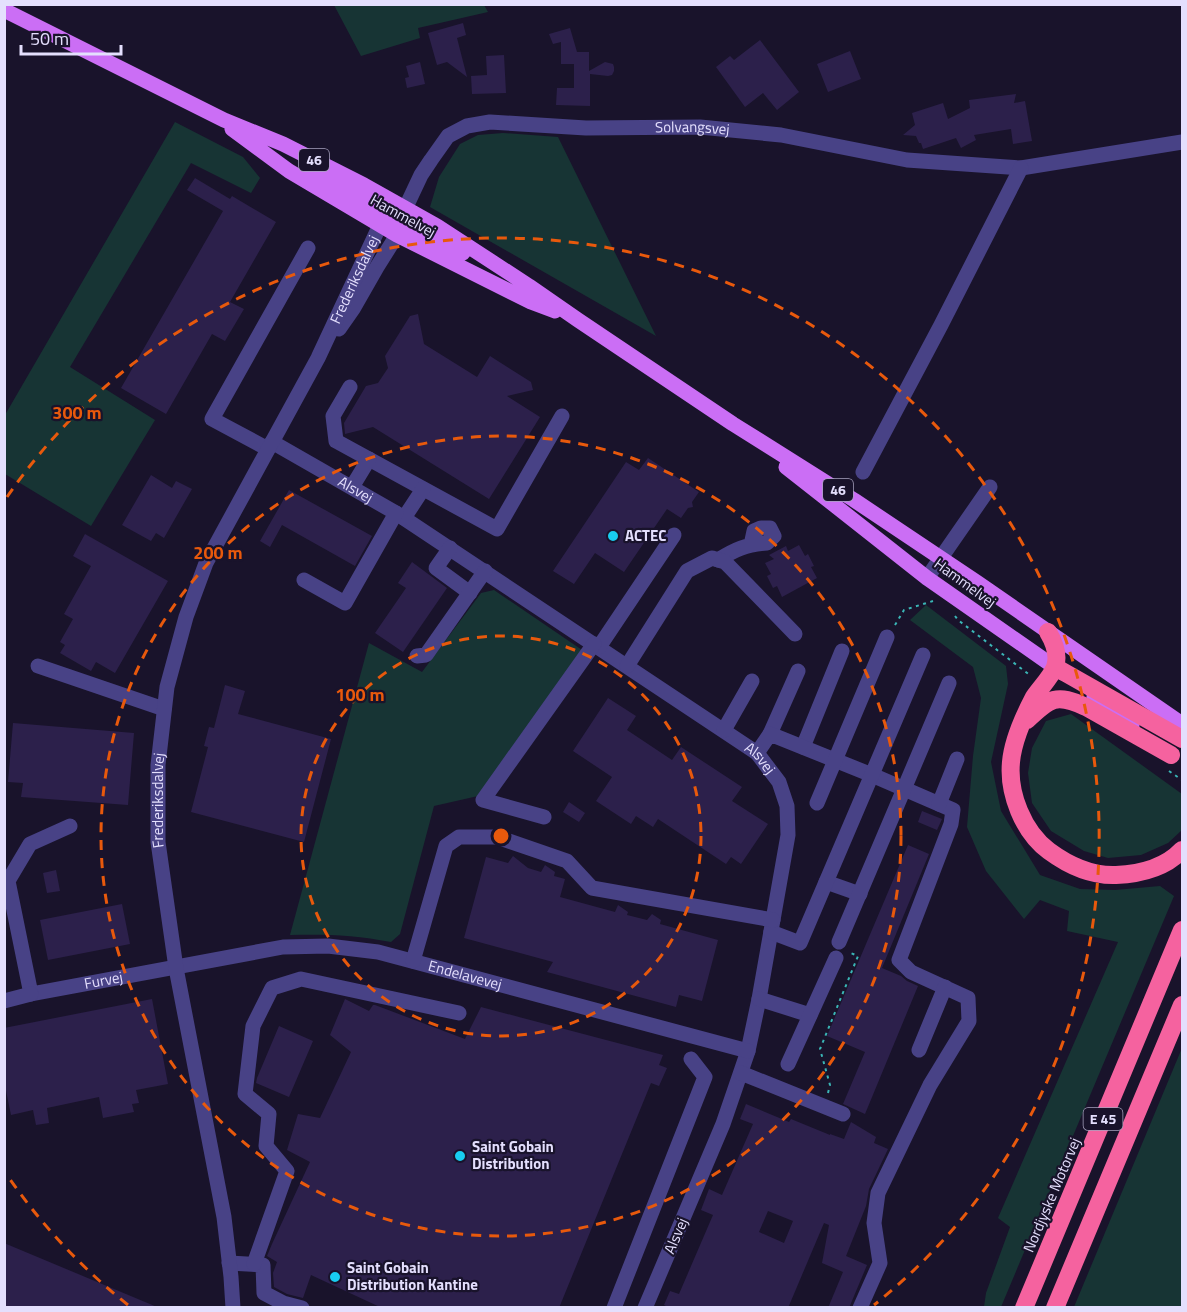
<svg xmlns="http://www.w3.org/2000/svg" width="1187" height="1312" font-family="'Titillium Web',sans-serif">
  <style>
    .green { fill: #173434 }
    .building { fill: #2c204b; fill-rule: evenodd }
    .lines { fill: none; stroke-linecap: round; stroke-linejoin: round }
    .path { stroke: #3ab6b6; stroke-width: 2; stroke-dasharray: 3 4.5; stroke-linecap: butt }
    .minor { stroke: #484286; stroke-width: 15 }
    .major { stroke: #cb6ef5; stroke-width: 15 }
    .highway { stroke: #f5629f; stroke-width: 18 }
    .ring { fill: none; stroke: #e8590c; stroke-width: 3; stroke-dasharray: 10 8 }
    .poi-dot { fill: #18cdf0; stroke: #19132b; stroke-width: 2 }
    .labels { text-anchor: middle; stroke-width: 4.5; stroke-linejoin: round; paint-order: stroke }
    .shield { fill: #19132b; stroke: #a7a2be; stroke-width: 1.5 }
    .shield-label { font-size: 14px; font-weight: bold; fill: #e4dffd }
    .street-label { font-size: 15px; fill: #e4dffd; stroke: #19132b }
    .poi-label { font-size: 15px; font-weight: bold; fill: #e4dffd; stroke: #19132b; text-anchor: start }
    .centre { fill: #e8590c; stroke: #19132b; stroke-width: 3 }
    .ring-label { font-size: 18px; text-anchor: middle; font-weight: bold; fill: #e8590c; stroke: #19132b; stroke-width: 4.5; stroke-linejoin: round; paint-order: stroke }
  </style>
  <rect width="100%" height="100%" fill="#19132b"/>
  <path class="green" d="M334,5H484L488,12L418,28L420,38L361,56Z
    M175,122L243,157L260,178L251,193L191,163L70,367L155,420L91,526L5,474V415Z
    M503,133L558,137L656,336L430,207L439,177L460,144L478,135Z
    M494,590L585,652L478,796L434,806L400,934L391,942C355,935 325,934 290,935L369,643L422,672L481,593Z
    M926,605L1006,666L1008,684L991,762L1001,811L1040,875L1080,889L1115,890L1160,886L1174,896L1001,1307H984L986,1293L1010,1227L998,1218L1118,942L1067,931L1069,911L1040,900L1024,919L986,871L967,827L973,756L981,698L973,667L910,620Z
    M1071,714L1182,794V830L1168,843L1141,855L1108,858L1084,851L1051,831L1032,803L1028,773L1032,748L1046,721Z
    M1182,1048V1307H1074Z"/>
  <path class="building" d="M463,23L466,35L457,38L467,77L447,62L437,65L428,33Z
    M570,28L577,52H589V71L605,62L613,64L614,67V71L612,75L608,76L590,74V106L556,105L557,88H574V64H561V42L553,44L549,34Z
    M760,40L799,92L777,110L763,93L745,107L716,67L730,56L734,60Z
    M850,51L861,79L828,92L817,64Z
    M504,55L506,93L472,94L471,76L487,75L486,56Z
    M420,62L425,84L407,88L405,78L409,77L406,66Z
    M1016,94L1014,103L1025,101L1032,141L1013,144L1011,129L974,135L976,140L961,148L956,138L923,149L921,143H919L916,136L903,135L915,125L912,113L943,103L948,119L970,108L969,100Z
    M195,178L230,199L232,196L276,222L230,302L244,309L225,341L212,334L166,414L121,388L223,211L187,190Z
    M418,314L424,344L477,377L490,356L531,382L533,390L507,396L540,417L489,499L373,427L345,434L344,423L366,386L378,383L388,368L385,356L410,316Z
    M648,458L699,492L692,502L693,507L688,508L681,518L667,509L624,572L595,553L574,584L553,571L626,462L639,470Z
    M151,475L172,488L176,481L192,489L164,538L156,533L151,541L122,525Z
    M289,490L372,536L355,566L282,525L270,547L260,541Z
    M85,534L168,581L115,673L96,662L91,671L60,653L65,645L60,642L73,619L64,614L91,566L73,556Z
    M799,545L805,556L808,554L814,566L811,567L817,578L782,597L777,586L773,588L767,576L771,574L765,563L774,559L769,555L786,546L788,551Z
    M412,562L447,588L403,652L375,633L406,588L398,583Z
    M225,685L245,691L238,714L331,739L304,842L191,812L208,747L204,746L209,727L214,728Z
    M608,698L636,716L627,730L672,760L681,747L742,787L732,801L768,824L741,864L731,857L726,864L658,819L653,827L636,816L631,824L596,801L612,777L573,751Z
    M13,723L134,733L128,805L21,797L23,783L8,782Z
    M569,802L585,813L579,822L563,812Z
    M922,811L942,819L937,830L918,822Z
    M908,845L929,854L882,968L901,976L907,981L918,986L865,1114L843,1104L865,1052L827,1036Z
    M513,856L528,868L541,872L545,865L555,872L554,876L565,879L560,897L615,912L618,905L628,912L627,915L647,920L652,914L661,920L660,924L718,940L702,1001L679,995L676,1007L547,972L553,962L464,938L486,857L508,863Z
    M56,870L60,891L47,893L43,873Z
    M122,904L130,944L48,960L40,920Z
    M152,999L168,1084L136,1090L139,1103L132,1104L134,1112L103,1118L99,1097L47,1108L49,1123L36,1125L33,1110L11,1115L4,1081V1028Z
    M345,999L369,1011L373,1005H375L465,1039L481,1007L663,1055L659,1065L667,1068L659,1086L651,1083L559,1308H382L311,1275L303,1298L287,1294L274,1287L273,1273L277,1262L267,1256L272,1244L310,1162L287,1150L298,1114L320,1118L351,1052L330,1035Z
    M279,1026L313,1041L289,1097L256,1083L257,1078Z
    M746,1104L789,1122L791,1119L830,1135V1134L844,1139L851,1122L876,1137L874,1143L888,1149L869,1189L866,1206L846,1256L867,1265L849,1308H828L843,1272L822,1263L829,1225L824,1223L788,1308H670L664,1305L670,1291L679,1294L713,1215L701,1210L709,1189L722,1195L753,1124L740,1119ZM768,1211L793,1221L784,1243L759,1232Z
    M4,1243L157,1307V1308H4Z"/>
  <g class="lines">
    <path class="path" d="M955,616L958,620L1031,676
      M895,625L904,610L933,601
      M1169,771L1182,780
      M828,1093L830,1085L820,1049L858,956L848,952"/>
    <g class="minor">
      <path id="s1" d="M339,329L353,309L377,267L404,224L405,209L421,175L431,160L448,136L467,126L490,122L586,128L700,127L781,135L907,160L1021,168L1182,142"/>
      <path d="M350,387L333,416L336,441L497,529L562,416"/>
      <path id="s2" d="M272,442L396,513L757,753L779,782L787,806L788,835L759,999L748,1051L723,1124L645,1308"/>
      <path d="M268,449L212,419L308,248"/>
      <path d="M863,472L941,325L1021,168"/>
      <path d="M352,487L369,459"/>
      <path d="M404,518L423,489"/>
      <path d="M450,548L436,568L470,593"/>
      <path d="M718,560C736,549 745,545 767,543L774,536L770,528H761L754,531L751,545"/>
      <path d="M927,578L990,487"/>
      <path d="M304,580L345,603L396,513"/>
      <path d="M599,647L674,535"/>
      <path d="M417,656L426,655L485,571"/>
      <path d="M38,666L164,709"/>
      <path d="M627,666L687,571L712,558L725,562L795,634"/>
      <path d="M724,730L752,681"/>
      <path d="M770,734L798,671"/>
      <path d="M803,747L842,651"/>
      <path d="M757,753L770,734L872,775L953,810L951,824L899,960L911,972L968,998L969,1021L930,1085L878,1193L874,1223L880,1263L860,1308"/>
      <path d="M817,803L887,637"/>
      <path d="M939,804L957,759"/>
      <path d="M544,817L483,800L594,644"/>
      <path id="s3" d="M70,826L30,844L8,881L31,994L283,947L328,946L378,952L748,1051"/>
      <path d="M826,882L860,894"/>
      <path d="M771,932L800,943L923,655"/>
      <path d="M839,942L949,683"/>
      <path d="M413,961L446,846L459,837H497L567,861L592,888L773,920"/>
      <path d="M759,999L810,1015"/>
      <path d="M4,1001L31,994"/>
      <path d="M919,1050L945,987"/>
      <path d="M788,1064L836,958"/>
      <path d="M741,1073L843,1114"/>
      <path d="M229,1263L263,1265L264,1293L283,1303L302,1308"/>
      <path d="M254,1264L287,1171L266,1146L269,1114L245,1094L253,1026L272,988L301,979L459,1013"/>
      <path id="s4" d="M233,1308L231,1277L224,1217L176,968L158,842V765L167,687L186,617L206,563L318,358L380,225L386,216"/>
      <path d="M614,1308L705,1077L691,1059"/>
    </g>
    <path class="major" d="M4,10L224,120L283,144L364,185L437,226L529,286L578,320L733,424L854,500L978,583L1182,724
      M232,129L289,171L397,235L531,302L555,311
      M307,167L388,213L405,209
      M380,225L404,224L430,235L463,253
      M786,467L927,578L1063,673
      M1094,697L1132,726"/>
    <path class="highway" d="M1048,632C1054,642 1059,655 1055,667C1051,677 1040,688 1034,697C1024,716 1013,740 1011,762C1008,793 1023,832 1049,851C1068,865 1091,876 1116,875C1140,874 1165,868 1182,850
      M1055,667L1182,739
      M1027,720C1050,698 1056,693 1086,707L1171,755
      M1024,1308L1182,930
      M1055,1308L1182,1005"/>
  </g>
  <g class="ring">
    <circle cx="501" cy="836" r="200"/>
    <circle cx="501" cy="836" r="400"/>
    <path d="M128 1305A599 599 0 0 1 7 1175M7 497A599 599 0 1 1 874 1305"/>
  </g>
  <g class="poi-dot">
    <circle cx="613" cy="536" r="6"/>
    <circle cx="460" cy="1156" r="6"/>
    <circle cx="335" cy="1277" r="6"/>
  </g>
  <g class="labels">
    <g class="shield">
      <rect x="299" y="149" width="30" height="22" rx="4.5"/>
      <rect x="823" y="479" width="30" height="22" rx="4.5"/>
      <rect x="1083.5" y="1108" width="39" height="22" rx="4.5"/>
    </g>
    <g class="shield-label">
      <text x="314" y="165">46</text>
      <text x="838" y="495">46</text>
      <text x="1103" y="1124">E 45</text>
    </g>
    <g class="street-label">
      <text dy="5" stroke="none"><textPath href="#s1" startOffset="471">Solvangsvej</textPath></text>
      <text transform="translate(403 216) rotate(29)" y="5">Hammelvej</text>
      <text dy="5" stroke="none"><textPath href="#s4" startOffset="1078">Frederiksdalvej</textPath></text>
      <text dy="5" stroke="none"><textPath href="#s2" startOffset="96">Alsvej</textPath></text>
      <text transform="translate(965 583) rotate(36)" y="5">Hammelvej</text>
      <text dy="5" stroke="none"><textPath href="#s2" startOffset="582">Alsvej</textPath></text>
      <text dy="5" stroke="none"><textPath href="#s4" startOffset="514">Frederiksdalvej</textPath></text>
      <text dy="5" stroke="none"><textPath href="#s3" startOffset="644">Endelavevej</textPath></text>
      <text dy="5" stroke="none"><textPath href="#s3" startOffset="276">Furvej</textPath></text>
      <text transform="translate(1052 1195) rotate(-67)" y="5">Nordjyske Motorvej</text>
      <text transform="translate(676 1236) rotate(-67)" y="5">Alsvej</text>
    </g>
    <g class="poi-label">
      <text x="625" y="541">ACTEC</text>
      <text x="472" y="1152">Saint Gobain<tspan x="472" dy="17">Distribution</tspan></text>
      <text x="347" y="1273">Saint Gobain<tspan x="347" dy="17">Distribution Kantine</tspan></text>
    </g>
  </g>
  <circle cx="501" cy="836" r="9" class="centre"/>
  <g class="ring-label">
    <text x="77" y="419">300 m</text>
    <text x="218" y="559">200 m</text>
    <text x="360" y="701">100 m</text>
  </g>
  <rect width="1187" height="1312" fill="none" stroke="#e4dffd" stroke-width="12"/>
  <path d="M21 45v9h100v-9" fill="none" stroke="#e4dffd" stroke-width="3"/>
  <text x="30" y="45" font-size="18" fill="#e4dffd" stroke="#19132b" stroke-width="4.5" paint-order="stroke">50 m</text>
</svg>
